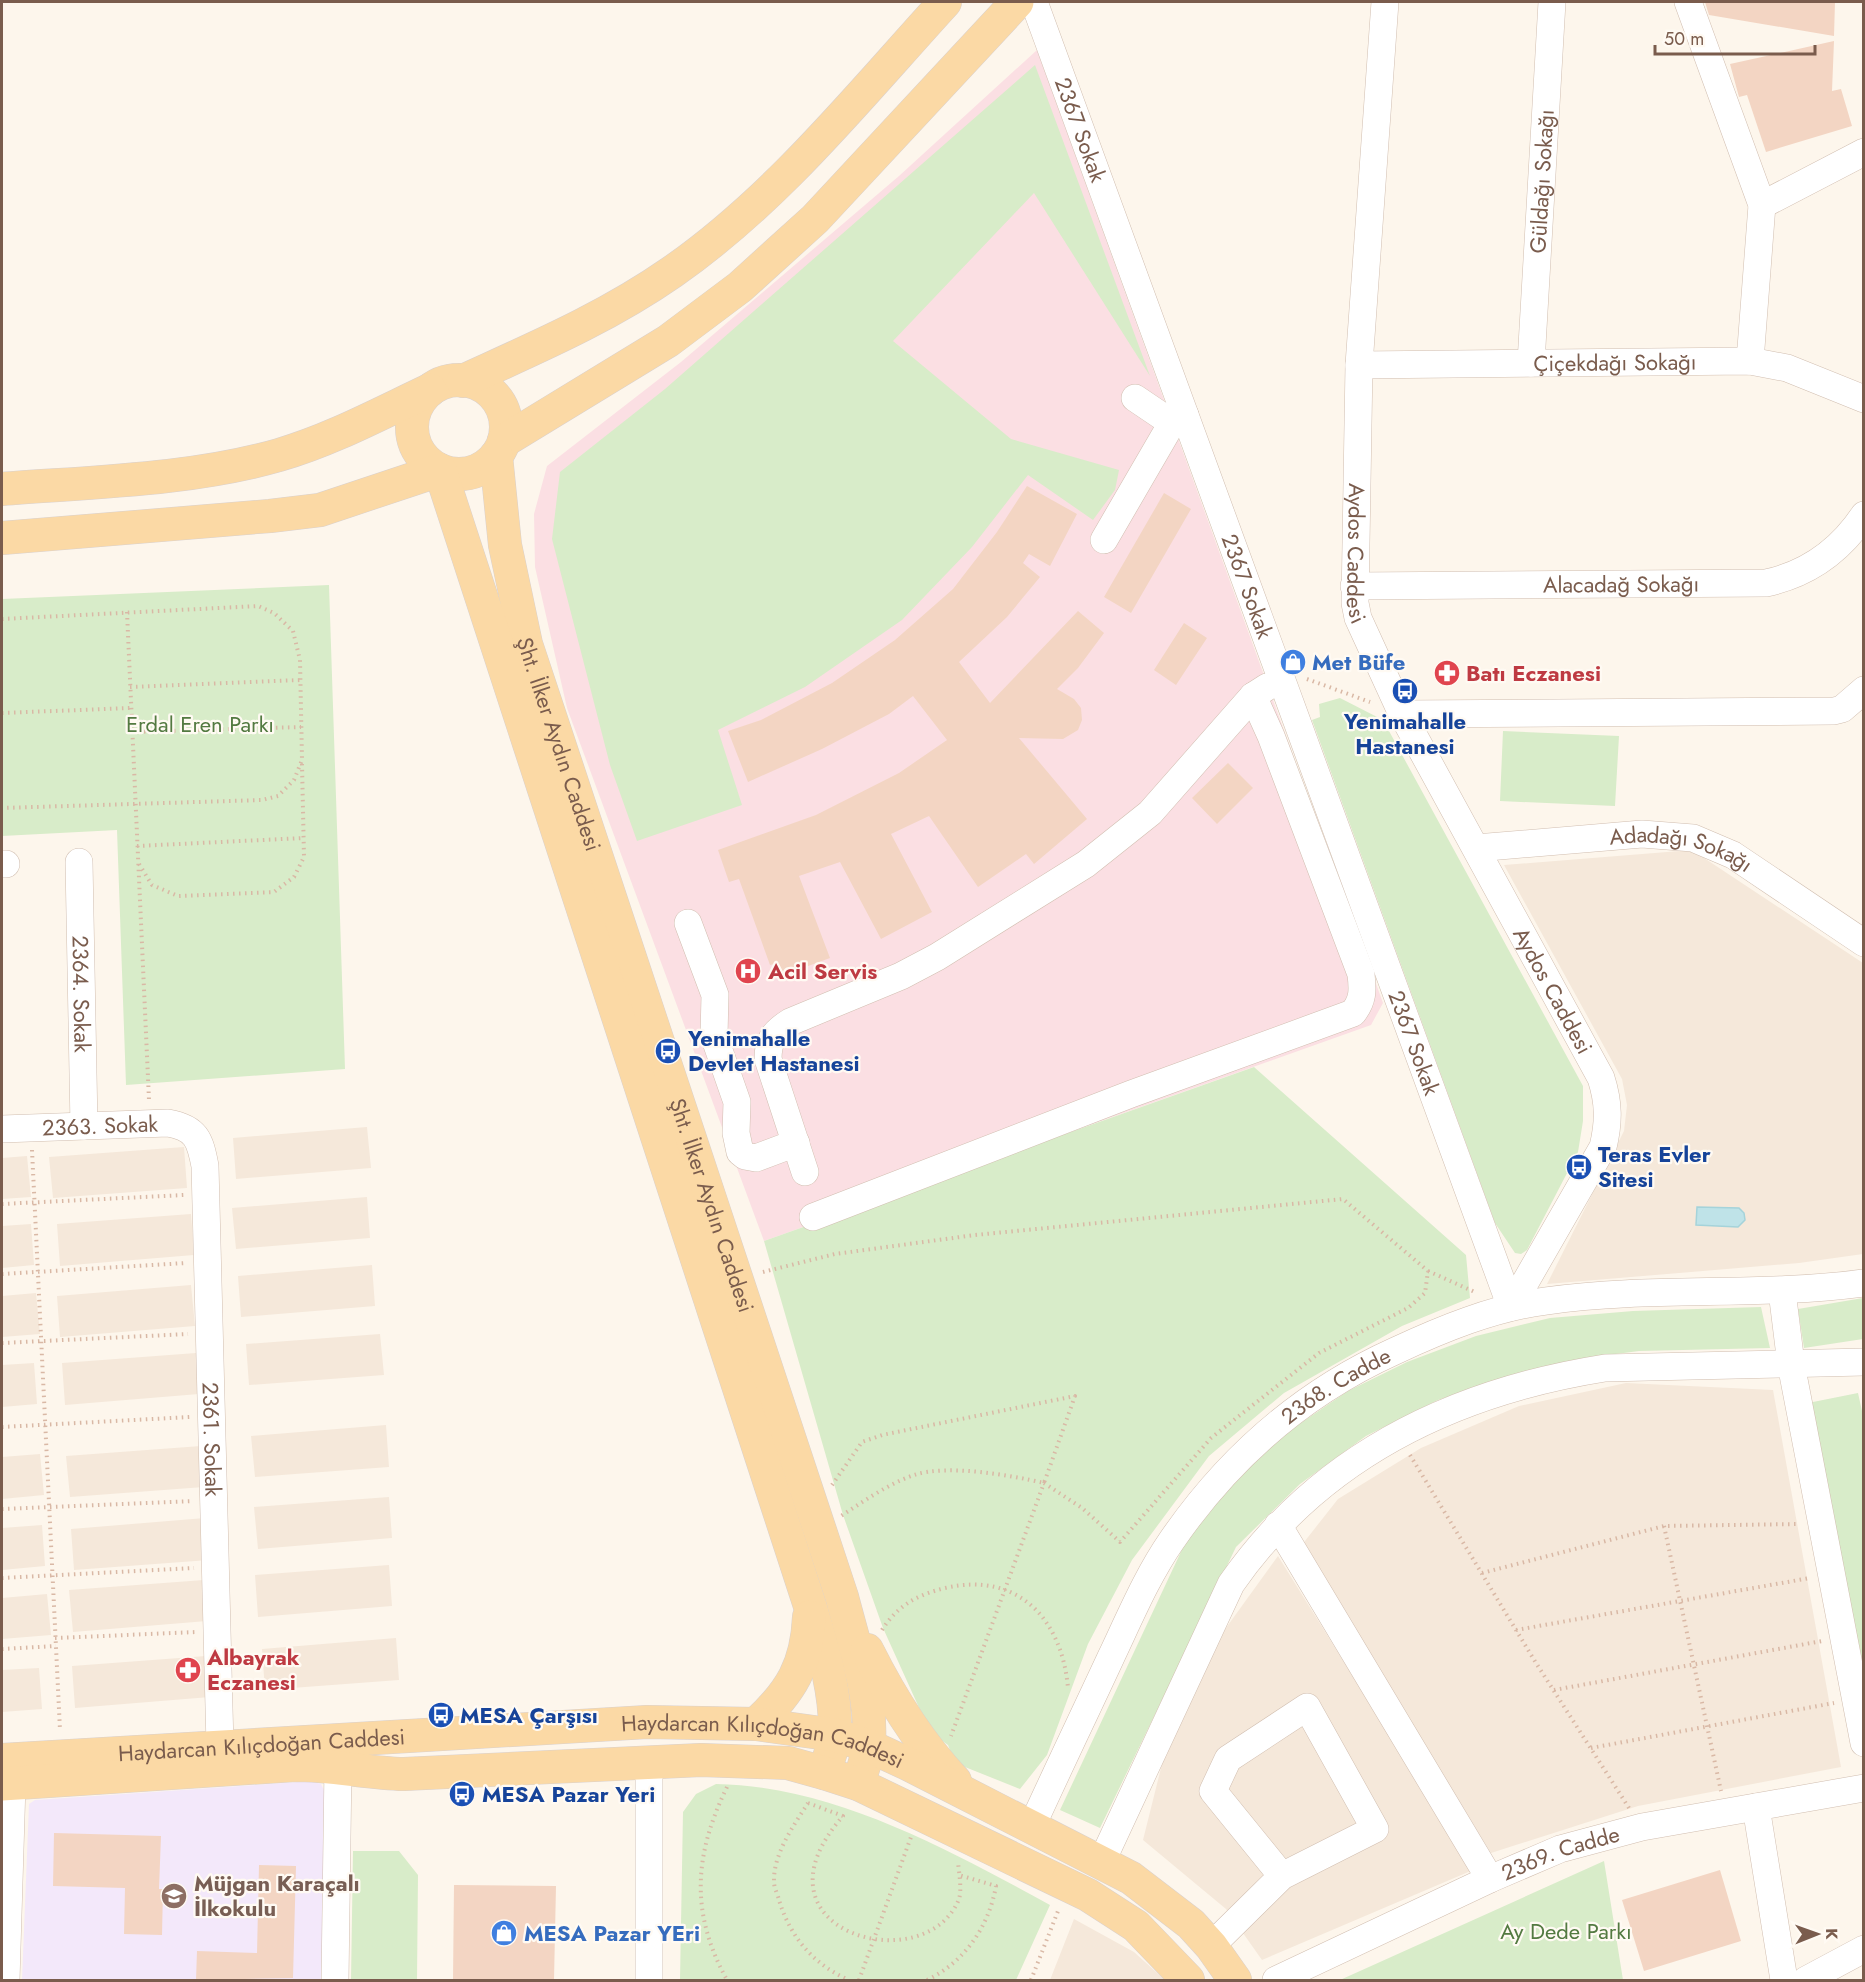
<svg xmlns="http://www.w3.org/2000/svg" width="1865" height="1982" font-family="Jost,sans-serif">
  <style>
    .residential { fill: #f5e8da }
    .education { fill: #f3e8fa }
    .medical { fill: #fbdfe3 }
    .green { fill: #d8ecc9 }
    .water { fill: #bfe3e8; stroke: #a5d3da; stroke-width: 1.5 }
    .building { fill: #f3d5c3 }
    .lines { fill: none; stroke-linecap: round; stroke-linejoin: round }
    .minor-casing { stroke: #d1beb0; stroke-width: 28 }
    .major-casing { stroke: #dad1cd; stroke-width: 34 }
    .path { stroke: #d9b8a5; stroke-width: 4; stroke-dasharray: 1.5 4.5; stroke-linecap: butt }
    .minor { stroke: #fff; stroke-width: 27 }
    .major { stroke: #fbd9a5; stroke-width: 33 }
    .labels { text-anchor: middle; stroke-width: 4.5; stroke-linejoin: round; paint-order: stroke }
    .street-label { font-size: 22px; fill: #7a5c4d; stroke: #fffaf3 }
    .shop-label { font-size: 22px; font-weight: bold; fill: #366cbe; stroke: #fffaf3; text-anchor: start }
    .health-label { font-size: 22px; font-weight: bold; fill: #be3a42; stroke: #fffaf3; text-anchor: start }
    .transit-label { font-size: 22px; font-weight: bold; fill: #164399; stroke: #fffaf3; text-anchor: start }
    .park-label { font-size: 22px; fill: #537a41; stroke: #fffaf3 }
    .education-label { font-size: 22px; font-weight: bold; fill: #785e54; stroke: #fffaf3; text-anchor: start }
  </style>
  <rect width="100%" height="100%" fill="#fdf6ec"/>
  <path class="residential" d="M1692,850L1863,963V1254L1799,1263L1547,1284L1624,1131L1627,1105L1622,1079L1504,865Z
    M367,1127L371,1168L236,1179L233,1138Z
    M184,1147L187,1188L53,1198L49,1157Z
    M27,1156L31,1197L2,1199V1158Z
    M367,1197L370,1238L236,1249L232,1208Z
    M191,1214L194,1255L60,1266L57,1224Z
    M31,1224L34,1265L2,1268V1226Z
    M372,1265L375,1306L241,1317L238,1276Z
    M191,1285L195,1326L60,1337L57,1296Z
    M36,1293L40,1334L2,1337V1296Z
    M380,1334L384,1375L249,1385L246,1344Z
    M196,1353L199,1394L65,1405L62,1363Z
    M34,1363L37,1404L2,1407V1365Z
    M1626,1383L1773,1390L1841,1767L1638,1806L1491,1853L1301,1546L1338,1499L1421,1448L1519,1406Z
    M386,1425L389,1467L255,1477L251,1436Z
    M201,1446L204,1487L70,1497L66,1456Z
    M40,1454L44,1495L2,1499V1457Z
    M389,1497L392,1538L258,1549L254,1507Z
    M205,1518L209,1560L74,1570L71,1529Z
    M42,1525L45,1566L2,1570V1528Z
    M1278,1556L1473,1870L1262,1960L1226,1909L1143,1840L1169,1736L1218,1639Z
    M389,1565L392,1606L258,1617L255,1575Z
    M204,1580L207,1621L73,1632L69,1590Z
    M47,1594L51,1635L2,1639V1598Z
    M396,1638L399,1680L265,1690L262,1649Z
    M206,1656L210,1697L75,1708L72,1666Z
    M39,1668L42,1709L2,1712V1670Z
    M1074,1919L1134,1952L1165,1980H1050Z"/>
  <path class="education" d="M313,1781L321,1784L324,1790V1980H22L29,1804L35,1800Z"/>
  <path class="medical" d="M1037,50L1383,1003L1371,1025L764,1241L567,708L535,567L534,514L547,466L681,362L899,176Z"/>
  <path class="green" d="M1035,65L1150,376L1034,193L893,341L1011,439L1119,470L1115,490L1093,520L1028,475L972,547L902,620L805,687L718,730L742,805L637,841L610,765L552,539L560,472L665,389Z
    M329,585L345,1069L126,1085L117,830L2,836V599Z
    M1340,698L1383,720L1583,1086V1121L1578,1152L1527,1250L1521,1254L1515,1253L1495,1223L1312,720L1320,717L1319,704Z
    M1503,731L1619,736L1615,806L1500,801Z
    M1254,1067L1466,1255L1470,1298L1402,1326L1284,1393L1209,1456L1132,1560L1088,1644L1047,1755L1020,1789L955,1763L948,1745L930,1732L883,1628L843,1515L764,1241Z
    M1863,1298V1339L1804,1348L1798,1309Z
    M1761,1307L1770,1348L1639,1351L1585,1358L1518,1373L1438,1400L1366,1436L1300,1484L1236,1547L1100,1828L1060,1810L1193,1526L1248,1466L1292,1429L1348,1391L1407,1362L1476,1336L1550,1318L1633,1311Z
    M1858,1393L1864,1420L1863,1697L1808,1403Z
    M716,1784C834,1786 949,1850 1050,1905L1016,1980H680L683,1812L696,1794Z
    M353,1851H399L418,1875L417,1980H351Z
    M1604,1861L1623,1980H1340Z"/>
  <path class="water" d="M1697,1207L1739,1208L1744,1213L1745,1220L1738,1227L1696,1225Z"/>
  <path class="building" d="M1705,2H1835L1834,36L1709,15Z
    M1834,41L1832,91L1841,89L1852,126L1766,152L1747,95L1739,97L1730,64Z
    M1027,486L1077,514L1050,566L1029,554L1023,563L1040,577L1007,617L959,662L990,703L1078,611L1104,633L1078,668L1057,689L1074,699L1081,708L1082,720L1078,730L1063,739L1019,738L1087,819L1034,864L1026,854L978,887L929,816L891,834L932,912L881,939L840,862L799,876L830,958L778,977L774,964L770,965L739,879L729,882L718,850L816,815L899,773L947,740L913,696L889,714L822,749L748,782L728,731L761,720L832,683L895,640L953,589L997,532Z
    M1164,493L1191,509L1131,613L1104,597Z
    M1184,623L1207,638L1176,685L1154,670Z
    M1228,763L1253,788L1217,824L1192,798Z
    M54,1833L161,1836L159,1889H163L162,1935L124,1934L125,1888L53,1886Z
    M259,1865L296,1866L293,1978L196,1980L197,1951L257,1953Z
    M1720,1870L1741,1941L1644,1971L1622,1900Z
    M454,1885L556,1886L554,1980H453Z"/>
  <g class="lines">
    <defs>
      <g id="minor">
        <path id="s1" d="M1034,2L1511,1307"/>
        <path id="s2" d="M1385,2L1359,365L1355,603L1358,618L1402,714L1601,1078C1609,1103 1609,1122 1603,1147L1511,1307"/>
        <path d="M1688,2L1762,205L1750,361"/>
        <path d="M1762,205L1864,152"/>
        <path id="s3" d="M1531,363L1552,2"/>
        <path id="s4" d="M1359,365L1750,361L1787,368L1864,399"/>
        <path d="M1135,398L1172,423"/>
        <path d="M1104,540L1172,423L1185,415"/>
        <path id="s5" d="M1354,586L1766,583C1808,574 1840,551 1864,515"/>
        <path d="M1402,714L1834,711L1842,709L1864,690"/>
        <path id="s6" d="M1476,848L1642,834L1693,838L1733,855L1864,943"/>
        <path id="s7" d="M79,862L84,1126"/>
        <path d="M2,864H6"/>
        <path d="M688,923L715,995L714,1036L737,1102L736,1133L740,1152L745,1156L756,1158L796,1143"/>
        <path id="s8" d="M2,1129L168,1123C196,1128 200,1139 205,1166L220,1746"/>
        <path d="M805,1172L768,1059C768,1040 774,1032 790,1022L901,976L937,957L1086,864L1150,813L1253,696L1267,687"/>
        <path d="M813,1217L1131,1094L1353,1013C1363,1000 1363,991 1361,974L1271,736L1253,696"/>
        <path d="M1782,1291L1791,1364L1864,1743"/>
        <path d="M1278,1525L1490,1879"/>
        <path d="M649,1761V1980"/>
        <path d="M1756,1807L1784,1980"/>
        <path id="s9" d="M1032,1826C1058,1769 1085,1713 1111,1657C1130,1617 1147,1576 1172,1540C1230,1456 1302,1393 1395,1351C1442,1329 1493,1308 1546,1301C1651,1286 1758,1297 1864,1283"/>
        <path d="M1102,1861L1231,1584C1320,1456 1454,1392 1605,1368L1864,1362"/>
        <path d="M1211,1946L1282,1876L1213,1791L1228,1759L1307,1707L1375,1829L1282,1876"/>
        <path d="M6,1980L12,1784"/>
        <path d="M335,1980L338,1766"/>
        <path id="s10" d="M1276,1980L1490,1879L1560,1849L1642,1827L1864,1788"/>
        <path d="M1806,1980L1864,1949"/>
      </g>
      <g id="major">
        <circle cx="459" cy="427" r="47"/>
        <path d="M463,381C535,348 606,318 672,272C777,199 859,96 945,2"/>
        <path d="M504,441L668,341L740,287L815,219L1017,2"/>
        <path id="s11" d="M496,456L505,545L526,644L842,1597C854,1644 872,1695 869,1743C868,1757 862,1771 858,1784"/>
        <path d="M2,489C92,482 192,480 279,455C331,440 381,413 430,390"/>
        <path d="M2,538L270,516L320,510L440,470L810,1606C822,1647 836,1689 835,1733C834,1746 828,1760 824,1773"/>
        <path d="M867,1650C891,1698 918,1742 955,1781"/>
        <path d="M756,1724C791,1692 807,1665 809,1617"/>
        <path id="s12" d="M2,1760L647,1722L756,1724L835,1735L869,1746L910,1765L1131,1878L1191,1924L1211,1946L1235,1980"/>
        <path d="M2,1784L295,1765C332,1765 367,1773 404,1774L701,1760L788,1763L824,1773L858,1784L1088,1895L1136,1926L1188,1980"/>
      </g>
    </defs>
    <use href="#minor" class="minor-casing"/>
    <use href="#major" class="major-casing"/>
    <path class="path" d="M127,612L149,1100
      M2,619L258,606L274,613L293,631L300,660L302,760L294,780L278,796L262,800L2,808
      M1307,679L1370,702
      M130,687L301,680
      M2,713L131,708
      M132,732L301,727
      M137,846L304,838
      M139,864L152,885L178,896L274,892L294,877L304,857L302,764
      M32,1150L60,1730
      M2,1204L184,1195
      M1428,1271L1477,1293
      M763,1272L835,1254L975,1235L1343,1199L1428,1271L1425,1293L1408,1308L1319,1353L1211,1438L1120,1542L1082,1508L1044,1483L951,1736
      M2,1274L186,1263
      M2,1343L188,1334
      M2,1427L190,1417
      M1410,1455L1536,1663L1629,1808
      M832,1485L862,1442L882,1435L1075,1396L1044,1483C1010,1475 947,1464 914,1475C888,1484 864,1501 841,1516
      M2,1509L193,1501
      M1664,1526L1721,1791
      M1482,1573L1664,1526L1800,1524
      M2,1578L194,1568
      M882,1630C898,1605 917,1595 945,1588C1018,1571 1062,1619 1068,1688
      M1516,1630L1810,1578
      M55,1638L196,1632
      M2,1649L56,1646
      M1554,1690L1822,1641
      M1591,1748L1834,1703
      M727,1787C694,1855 690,1913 727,1980
      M808,1803L843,1816C741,1932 926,1982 959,1899C962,1889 959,1873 958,1862
      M808,1803C794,1825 773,1854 774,1882C774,1888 778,1895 779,1900C790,1937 814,1965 849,1980
      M859,1980L911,1837
      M927,1980C965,1962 989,1926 996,1886L959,1875
      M1031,1980L1058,1911"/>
    <use href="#minor" class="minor"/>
    <use href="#major" class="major"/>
  </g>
  <defs>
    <symbol id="shop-disc" viewBox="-11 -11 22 22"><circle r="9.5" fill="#3f7fe0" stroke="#fffaf3"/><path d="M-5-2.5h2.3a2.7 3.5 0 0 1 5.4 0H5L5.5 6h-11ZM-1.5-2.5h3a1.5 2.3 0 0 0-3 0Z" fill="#fff"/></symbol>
    <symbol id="pharmacy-disc" viewBox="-11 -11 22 22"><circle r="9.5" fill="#e0444e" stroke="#fffaf3"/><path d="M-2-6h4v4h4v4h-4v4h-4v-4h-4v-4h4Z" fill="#fff"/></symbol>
    <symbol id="bus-disc" viewBox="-11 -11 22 22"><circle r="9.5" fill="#1a4fb4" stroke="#fffaf3"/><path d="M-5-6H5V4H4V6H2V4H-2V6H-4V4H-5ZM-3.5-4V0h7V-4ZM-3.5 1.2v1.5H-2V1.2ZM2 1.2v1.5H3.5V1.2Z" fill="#fff"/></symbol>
    <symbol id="hospital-disc" viewBox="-11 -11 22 22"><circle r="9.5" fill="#e0444e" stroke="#fffaf3"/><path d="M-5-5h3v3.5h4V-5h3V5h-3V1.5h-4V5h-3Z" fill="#fff"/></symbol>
    <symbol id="school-disc" viewBox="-11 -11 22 22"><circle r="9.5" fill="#8d6e63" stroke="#fffaf3"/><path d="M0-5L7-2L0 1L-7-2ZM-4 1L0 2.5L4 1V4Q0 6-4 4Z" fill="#fff"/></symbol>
  </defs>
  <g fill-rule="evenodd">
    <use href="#shop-disc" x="1278" y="647" width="30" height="30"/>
    <use href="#pharmacy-disc" x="1432" y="658" width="30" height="30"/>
    <use href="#bus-disc" x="1390" y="676" width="30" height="30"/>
    <use href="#hospital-disc" x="733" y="956" width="30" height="30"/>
    <use href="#bus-disc" x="653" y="1036" width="30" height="30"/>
    <use href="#bus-disc" x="1564" y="1152" width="30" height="30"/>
    <use href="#pharmacy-disc" x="173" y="1655" width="30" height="30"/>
    <use href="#bus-disc" x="426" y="1700" width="30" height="30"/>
    <use href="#bus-disc" x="447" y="1779" width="30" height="30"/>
    <use href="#school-disc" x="159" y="1881" width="30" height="30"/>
    <use href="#shop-disc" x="489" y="1918" width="30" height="30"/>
  </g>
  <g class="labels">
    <g class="street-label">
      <text dy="8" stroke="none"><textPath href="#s1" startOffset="136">2367 Sokak</textPath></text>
      <text dy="8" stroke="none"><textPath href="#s3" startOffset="182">Güldağı Sokağı</textPath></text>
      <text dy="8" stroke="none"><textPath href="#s4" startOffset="256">Çiçekdağı Sokağı</textPath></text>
      <text dy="8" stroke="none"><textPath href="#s2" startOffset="552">Aydos Caddesi</textPath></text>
      <text dy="8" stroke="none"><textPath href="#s5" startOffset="267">Alacadağ Sokağı</textPath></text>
      <text dy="8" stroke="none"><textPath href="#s1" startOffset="622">2367 Sokak</textPath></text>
      <text dy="8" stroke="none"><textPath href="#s11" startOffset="296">Şht. İlker Aydın Caddesi</textPath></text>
      <text dy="8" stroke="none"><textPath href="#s6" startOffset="208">Adadağı Sokağı</textPath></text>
      <text dy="8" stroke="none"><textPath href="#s2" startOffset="1038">Aydos Caddesi</textPath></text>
      <text dy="8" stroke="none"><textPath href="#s7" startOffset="132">2364. Sokak</textPath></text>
      <text dy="8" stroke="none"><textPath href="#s1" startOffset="1108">2367 Sokak</textPath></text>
      <text dy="8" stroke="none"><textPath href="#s8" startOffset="98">2363. Sokak</textPath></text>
      <text dy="8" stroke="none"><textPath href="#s11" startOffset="782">Şht. İlker Aydın Caddesi</textPath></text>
      <text dy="8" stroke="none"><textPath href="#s9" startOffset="546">2368. Cadde</textPath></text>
      <text dy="8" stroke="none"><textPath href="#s8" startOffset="502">2361. Sokak</textPath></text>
      <text dy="8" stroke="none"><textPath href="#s12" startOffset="260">Haydarcan Kılıçdoğan Caddesi</textPath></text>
      <text dy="8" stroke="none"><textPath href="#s12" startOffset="764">Haydarcan Kılıçdoğan Caddesi</textPath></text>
      <text dy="8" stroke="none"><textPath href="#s10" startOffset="312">2369. Cadde</textPath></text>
    </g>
    <g class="shop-label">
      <text x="1312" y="670">Met Büfe</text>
      <text x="524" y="1941">MESA Pazar YEri</text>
    </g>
    <g class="health-label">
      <text x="1466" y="681">Batı Eczanesi</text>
      <text x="768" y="979">Acil Servis</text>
      <text x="207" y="1665">Albayrak<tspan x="207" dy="25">Eczanesi</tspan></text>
    </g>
    <g class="transit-label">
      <text x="1405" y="729" text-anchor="middle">Yenimahalle<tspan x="1405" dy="25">Hastanesi</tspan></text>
      <text x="688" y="1046">Yenimahalle<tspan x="688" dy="25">Devlet Hastanesi</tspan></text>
      <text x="1598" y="1162">Teras Evler<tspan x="1598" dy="25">Sitesi</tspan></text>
      <text x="460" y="1723">MESA Çarşısı</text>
      <text x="482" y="1802">MESA Pazar Yeri</text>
    </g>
    <g class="park-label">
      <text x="200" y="732">Erdal Eren Parkı</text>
      <text x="1566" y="1939">Ay Dede Parkı</text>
    </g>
    <g class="education-label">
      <text x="194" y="1891">Müjgan Karaçalı<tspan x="194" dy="25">İlkokulu</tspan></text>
    </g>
  </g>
  <rect width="1865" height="1982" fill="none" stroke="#7a5c4d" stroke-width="6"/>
  <g transform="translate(1817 1934) rotate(89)" stroke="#fffaf3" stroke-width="4.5" paint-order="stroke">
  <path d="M0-4.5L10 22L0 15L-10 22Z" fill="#7a5c4d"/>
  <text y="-9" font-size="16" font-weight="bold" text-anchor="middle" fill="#7a5c4d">K</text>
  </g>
  <path d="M1655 45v9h160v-9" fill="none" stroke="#7a5c4d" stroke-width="3"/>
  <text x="1664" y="45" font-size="18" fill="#7a5c4d" stroke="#fffaf3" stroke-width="4.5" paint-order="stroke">50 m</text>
</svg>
